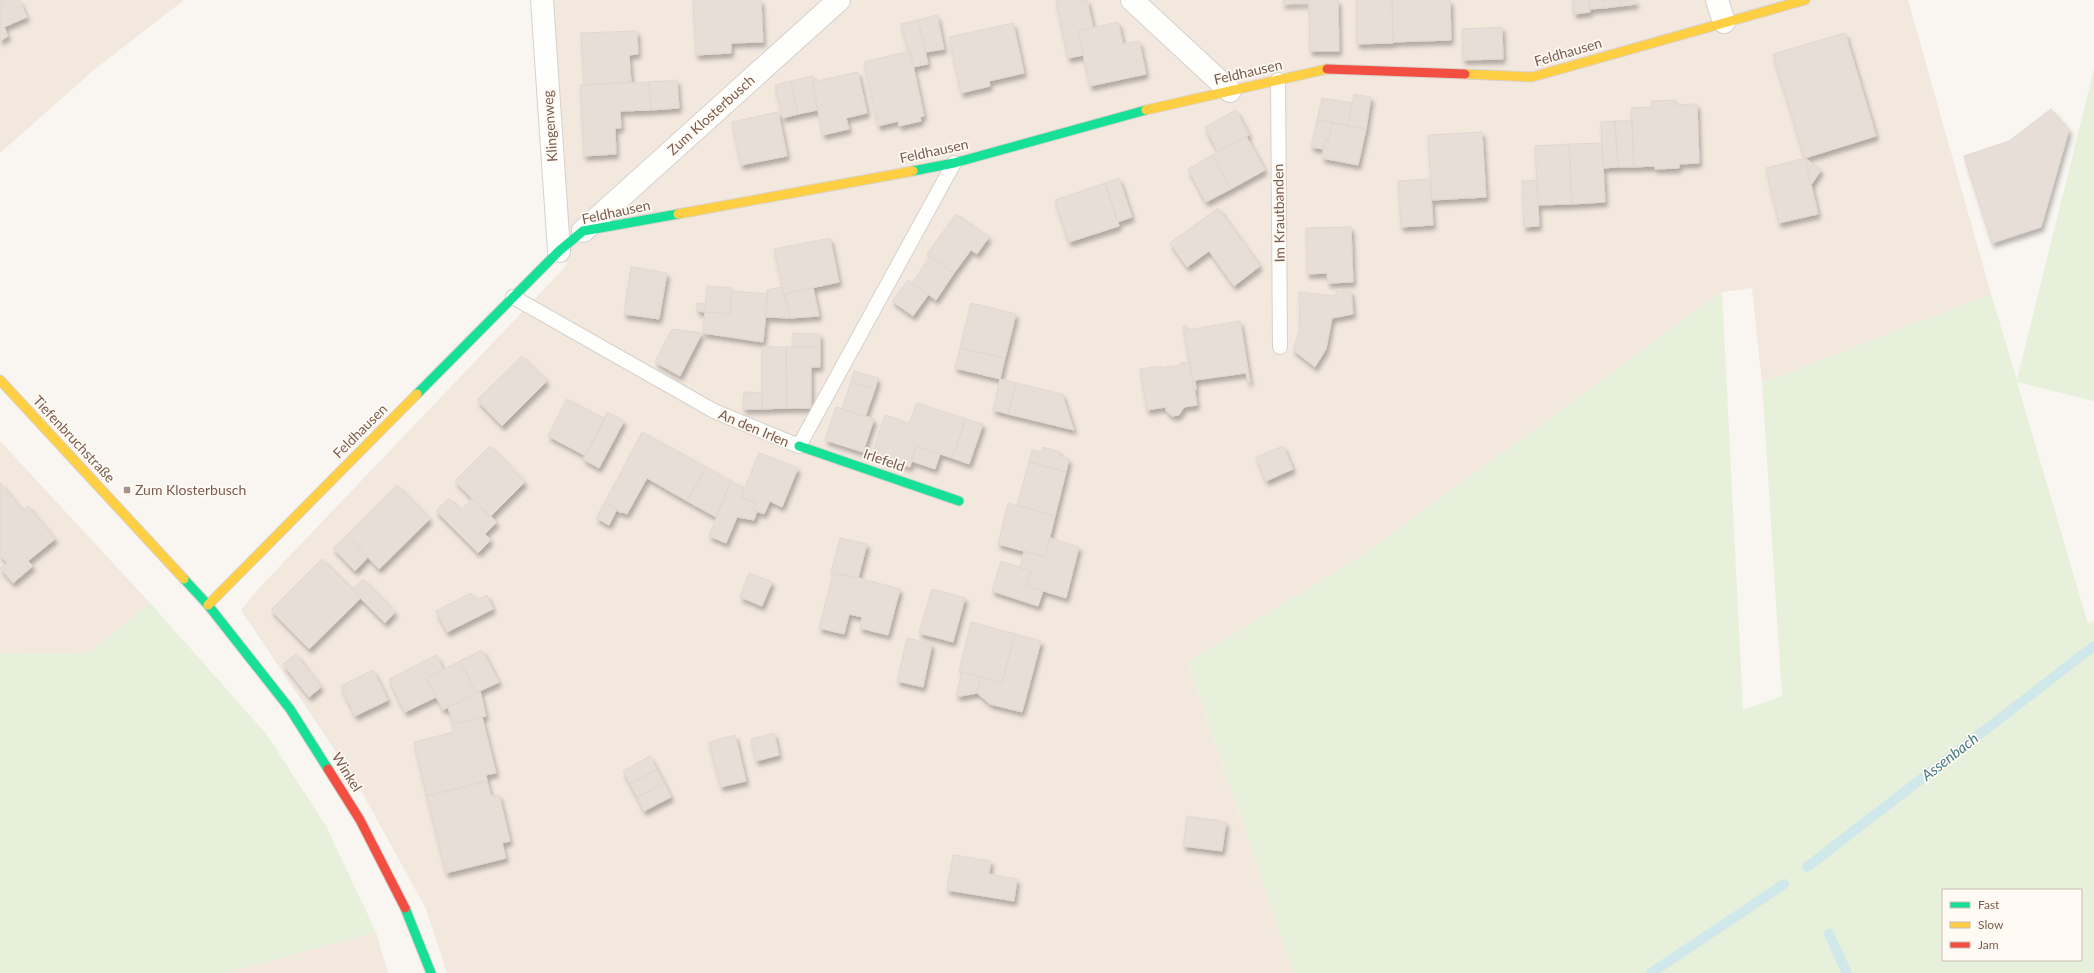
<svg xmlns="http://www.w3.org/2000/svg" width="2094" height="973" font-family="Lato,sans-serif">
  <style>
    .residential { fill: #f2e8de }
    .green { fill: #e7f0db; fill-rule: evenodd }
    .lines { fill: none; stroke-linecap: round; stroke-linejoin: round }
    .stream { stroke: #d0e8ea; stroke-width: 10 }
    .building { fill: #e6ded7; stroke: #e2d8d2; filter: url(#shadow) }
    .lane-casing { stroke: #d7d1cb; stroke-width: 16 }
    .street-casing { stroke: #d7d1cb; stroke-width: 24 }
    .fast-casing { stroke: #d9d2cb; stroke-width: 11 }
    .slow-casing { stroke: #d9d2cb; stroke-width: 11 }
    .jam-casing { stroke: #d9d2cb; stroke-width: 11 }
    .lane { stroke: #fefefd; stroke-width: 14 }
    .street { stroke: #fefefd; stroke-width: 22 }
    .fast { stroke: #16e098; stroke-width: 9 }
    .slow { stroke: #ffcf43; stroke-width: 9 }
    .jam { stroke: #f24e42; stroke-width: 9 }
    .poi-dot { fill: #a69286; stroke: #fffaf3; stroke-width: 1.5 }
    .labels { text-anchor: middle; stroke-width: 3.5; stroke-linejoin: round; paint-order: stroke }
    .street-label { font-size: 14px; fill: #7a5c4d; stroke: #fffaf3 }
    .poi-label { font-size: 14px; fill: #7a5c4d; stroke: #fffaf3; text-anchor: start }
    .water-label { font-size: 15px; font-style: italic; fill: #437c86; stroke: #fffaf3 }
  </style>
  <defs>
    <filter id="shadow"><feDropShadow dx="2.5" dy="4.5" stdDeviation="2" flood-color="#0004"/></filter>
  </defs>
  <rect width="100%" height="100%" fill="#f9f5f0"/>
  <path class="residential" d="M0,0H184L95,69L0,153Z
    M551,0H1908L1991,294L1762,383L1752,288L1722,292L1364,554L1188,662L1293,973H447L426,909L358,785L241,610L260,587L566,266Z
    M0,441L150,603L89,653L0,654Z
    M376,932L388,973H226Z"/>
  <path class="green" d="M2094,69V401L2017,382L2088,624L2094,621V973H1293L1188,662L1364,554L1722,292L1743,710L1782,696L1762,383L1991,294L2017,380ZM1943,890H2081V960H1943Z
    M150,603L267,735L326,826L376,932L226,973H0V654L89,653Z"/>
  <g class="lines">
    <path class="stream" d="M1807,867L2094,646
      M1829,934L1847,973
      M1651,973L1784,884"/>
  </g>
  <path class="building" d="M0,0H19L27,17L4,27L8,36L0,41Z
    M693,0H761L763,42L731,43V53L696,55Z
    M1061,0H1087L1093,28L1078,31L1084,55L1068,58L1056,1Z
    M1283,0H1302V3L1283,4Z
    M1302,0H1338L1339,51H1310L1309,3H1302Z
    M1356,0H1392L1393,43L1357,44Z
    M1392,0H1450L1451,40L1393,42Z
    M1572,0H1589L1590,12L1574,14Z
    M1589,0H1604L1605,8L1590,9Z
    M1604,0H1620V6L1605,8Z
    M1620,0H1635L1636,4L1620,6Z
    M937,15L944,49L926,52L918,20Z
    M918,20L928,64L913,67L901,24Z
    M1118,22L1123,44L1139,41L1146,74L1090,86L1078,31Z
    M1013,23L1024,73L989,81L990,86L961,93L949,37Z
    M1502,27L1503,59L1463,60L1462,29Z
    M637,31L638,54L629,55L631,82L584,85L581,33Z
    M1845,33L1876,136L1805,158L1773,54Z
    M910,51L924,116L920,117L921,121L899,126L898,121L878,126L864,62Z
    M858,72L867,113L846,118L849,129L823,135L812,82Z
    M813,76L814,82H812L818,110L798,114L791,81Z
    M677,80L679,108L651,110L649,82Z
    M791,81L798,114L783,118L775,85Z
    M649,82L651,110L620,111L621,128H615L616,154L584,156L580,85Z
    M1354,94L1371,97L1366,129L1348,126Z
    M1322,98L1352,103L1348,126L1317,120Z
    M1675,100V105L1697,104L1699,163L1679,164V168L1655,169V166L1634,167L1631,108L1652,107L1651,101Z
    M2051,109L2069,130L2041,227L1992,243L1964,156L2009,141Z
    M1236,110L1249,135L1218,152L1205,127Z
    M778,112L787,156L741,165L732,122Z
    M1317,120L1332,122L1329,140H1325L1323,149L1311,147Z
    M1632,120L1634,167H1618L1615,121Z
    M1615,121L1618,167L1603,168L1601,122Z
    M1332,122L1366,129L1358,165L1322,158L1325,140H1329Z
    M1482,132L1486,197L1432,200L1428,135Z
    M1246,136L1265,170L1231,189L1212,155Z
    M1602,143L1605,202L1572,204L1569,144Z
    M1569,144L1572,204L1538,205L1535,146Z
    M1212,155L1231,189L1206,202L1188,169Z
    M1805,158L1818,214L1779,223L1766,168Z
    M1805,158L1821,170L1811,185Z
    M1119,178L1132,217L1118,222L1105,183Z
    M1430,179L1433,225L1401,227L1398,181Z
    M1537,180L1539,226L1524,227L1522,181Z
    M1105,183L1119,226L1069,242L1055,200Z
    M1218,208L1260,266L1234,286L1209,251L1187,267L1170,243Z
    M956,214L989,237L977,254L971,250L954,273L927,254Z
    M1351,227L1353,282L1328,283L1327,273L1307,274L1306,228Z
    M830,238L839,282L784,294L774,249Z
    M930,256L954,273L936,300L912,283Z
    M631,267L667,273L659,319L624,314Z
    M908,280L928,295L913,316L892,301Z
    M707,286L732,288L730,314L705,312Z
    M782,287L790,318L766,317L767,290Z
    M813,288L819,316L790,318L785,294Z
    M1336,290L1351,291L1353,314L1332,318L1326,349L1315,367L1293,350L1300,329L1299,292L1336,296Z
    M732,291L768,294L763,342L703,333L705,312L730,314Z
    M697,303L706,304L705,312L697,311Z
    M971,303L1016,314L1005,358L960,348Z
    M1240,321L1250,382H1248L1246,373L1195,380L1196,390H1194L1183,326L1186,325L1187,330Z
    M672,329L702,333L680,376L655,362Z
    M793,333L820,334V347H793Z
    M762,347H786L787,408L762,409Z
    M786,347H820V367H811V408H787Z
    M960,348L1005,358L1000,379L955,368Z
    M522,356L547,381L502,426L477,400Z
    M1190,362L1197,405L1184,407L1179,415L1172,416L1166,411V407L1147,410L1140,369L1161,366L1162,368L1181,365L1180,363Z
    M854,371L878,378L875,389L851,382Z
    M1000,379L1016,383L1008,414L993,410Z
    M851,382L875,389L865,417L842,409Z
    M1016,383L1062,394L1074,430L1008,414Z
    M744,392L762,393V409H743Z
    M567,399L605,419L586,456L548,436Z
    M917,403L966,419L952,458L916,446L910,467L872,455L885,415L909,423Z
    M836,407L874,419L863,452L825,440Z
    M607,412L624,421L599,468L583,459Z
    M966,419L983,424L969,464L952,458Z
    M642,432L706,467L687,501L647,478L627,514L622,512L621,513L605,502Z
    M490,446L525,482L490,517L455,481Z
    M916,446L940,454L935,469L911,461Z
    M1283,446L1293,469L1266,481L1256,457Z
    M1043,447L1060,452L1059,456L1069,459L1066,472L1029,462L1032,450L1042,452Z
    M759,453L798,468L782,507L770,501L764,514L753,510L756,503L741,497Z
    M1029,462L1066,472L1055,516L1017,505Z
    M706,467L731,481L716,517L687,501Z
    M731,481L744,488L741,497L756,503L753,510L757,511L754,520L737,517L726,543L709,536Z
    M0,483L23,511L28,506L55,539L28,561L33,566L13,583L0,568L7,563L0,555Z
    M397,485L430,519L379,569L347,535Z
    M449,498L485,534L472,547L436,511Z
    M472,499L497,522L485,534L461,510Z
    M605,502L617,509L609,525L596,518Z
    M1008,503L1055,516L1045,557L998,544Z
    M485,534L491,540L478,553L472,547Z
    M347,535L368,557L355,571L333,548Z
    M840,538L867,544L858,578L831,573Z
    M1050,538L1079,547L1066,598L1027,586L1031,571L1020,568L1024,551L1045,557Z
    M322,559L361,598L309,649L271,610Z
    M1001,561L1031,571L1027,586L1043,591L1038,606L992,591Z
    M749,573L772,582L762,606L740,597Z
    M833,574L843,576L844,574L900,589L888,635L860,628L862,617L849,614L844,634L819,628Z
    M363,579L395,612L385,623L352,590Z
    M932,589L965,598L953,642L919,633Z
    M471,593L475,601L487,595L493,609L447,632L436,611Z
    M971,622L1015,634L1002,683L959,671Z
    M1015,634L1041,641L1022,712L990,704L977,693L981,677L1002,683Z
    M907,638L932,644L923,687L897,681Z
    M482,650L499,682L476,693L460,661Z
    M296,654L321,687L309,697L283,664Z
    M436,655L443,669L426,678L436,697L405,712L389,679Z
    M460,661L476,693L443,710L426,678Z
    M373,670L388,700L355,716L341,686Z
    M962,672L981,677L977,693L961,696L956,695Z
    M480,691L486,716L453,724L448,707Z
    M482,717L496,773L486,775L487,781L427,796L414,742L454,732L452,724Z
    M774,733L779,755L756,761L751,739Z
    M735,735L746,781L721,787L709,742Z
    M650,756L657,770L630,784L623,771Z
    M657,770L664,783L637,797L630,784Z
    M487,781L491,796L499,795L510,841L502,843L506,858L446,873L427,796Z
    M664,783L671,797L644,811L637,797Z
    M1187,816L1226,822L1222,851L1183,846Z
    M953,855L991,861L989,874L1017,879L1014,901L947,890Z"/>
  <g class="lines">
    <defs>
      <path id="lane" d="M1278,80L1280,347
        M513,297L714,411L799,446L954,163"/>
      <path id="street" d="M542,0L559,251
        M1132,0L1230,91
        M1717,0L1724,22
        M583,231L839,0"/>
      <path id="fast" d="M913,171L954,163L1146,110
        M417,394L559,251L583,231L678,214
        M799,446L959,501
        M184,579L208,605L290,709L328,769
        M405,908L431,973"/>
      <path id="slow" d="M1465,74L1532,77L1805,0
        M1146,110L1327,69
        M678,214L913,171
        M0,380L184,579
        M208,605L417,394"/>
      <path id="jam" d="M1327,69L1465,74
        M328,769L360,820L405,908"/>
    </defs>
    <use href="#lane" class="lane-casing"/>
    <use href="#street" class="street-casing"/>
    <use href="#fast" class="fast-casing"/>
    <use href="#slow" class="slow-casing"/>
    <use href="#jam" class="jam-casing"/>
    <use href="#lane" class="lane"/>
    <use href="#street" class="street"/>
    <use href="#fast" class="fast"/>
    <use href="#slow" class="slow"/>
    <use href="#jam" class="jam"/>
  </g>
  <rect class="poi-dot" x="123" y="486" width="8" height="8" rx="2"/>
  <g class="labels">
    <g class="street-label">
      <text transform="translate(1568 52) rotate(-16)" y="5">Feldhausen</text>
      <text transform="translate(1248 72) rotate(-13)" y="5">Feldhausen</text>
      <text transform="translate(711 115) rotate(-42)" y="5">Zum Klosterbusch</text>
      <text transform="translate(550 126) rotate(-94)" y="5">Klingenweg</text>
      <text transform="translate(934 151) rotate(-12)" y="5">Feldhausen</text>
      <text transform="translate(616 212) rotate(-12)" y="5">Feldhausen</text>
      <text transform="translate(1279 213) rotate(-91)" y="5">Im Krautbanden</text>
      <text transform="translate(754 428) rotate(23)" y="5">An den Irlen</text>
      <text transform="translate(360 431) rotate(-45)" y="5">Feldhausen</text>
      <text transform="translate(74 439) rotate(47)" y="5">Tiefenbruchstraße</text>
      <text transform="translate(884 460) rotate(19)" y="5">Irlefeld</text>
      <text transform="translate(347 772) rotate(58)" y="5">Winkel</text>
    </g>
    <g class="poi-label">
      <text x="135" y="495">Zum Klosterbusch</text>
    </g>
    <g class="water-label">
      <text transform="translate(1950 757) rotate(-38)" y="5">Assenbach</text>
    </g>
  </g>
  <rect x="1942" y="889" width="140" height="72" fill="#fffaf3" stroke="#cabbb1"/>
  <rect x="1950" y="902" width="20" height="6" fill="#16e098" stroke="#cabbb1"/>
  <text x="1978" y="909" font-size="12" fill="#7a5c4d">Fast</text>
  <rect x="1950" y="922" width="20" height="6" fill="#ffcf43" stroke="#cabbb1"/>
  <text x="1978" y="929" font-size="12" fill="#7a5c4d">Slow</text>
  <rect x="1950" y="942" width="20" height="6" fill="#f24e42" stroke="#cabbb1"/>
  <text x="1978" y="949" font-size="12" fill="#7a5c4d">Jam</text>
</svg>
